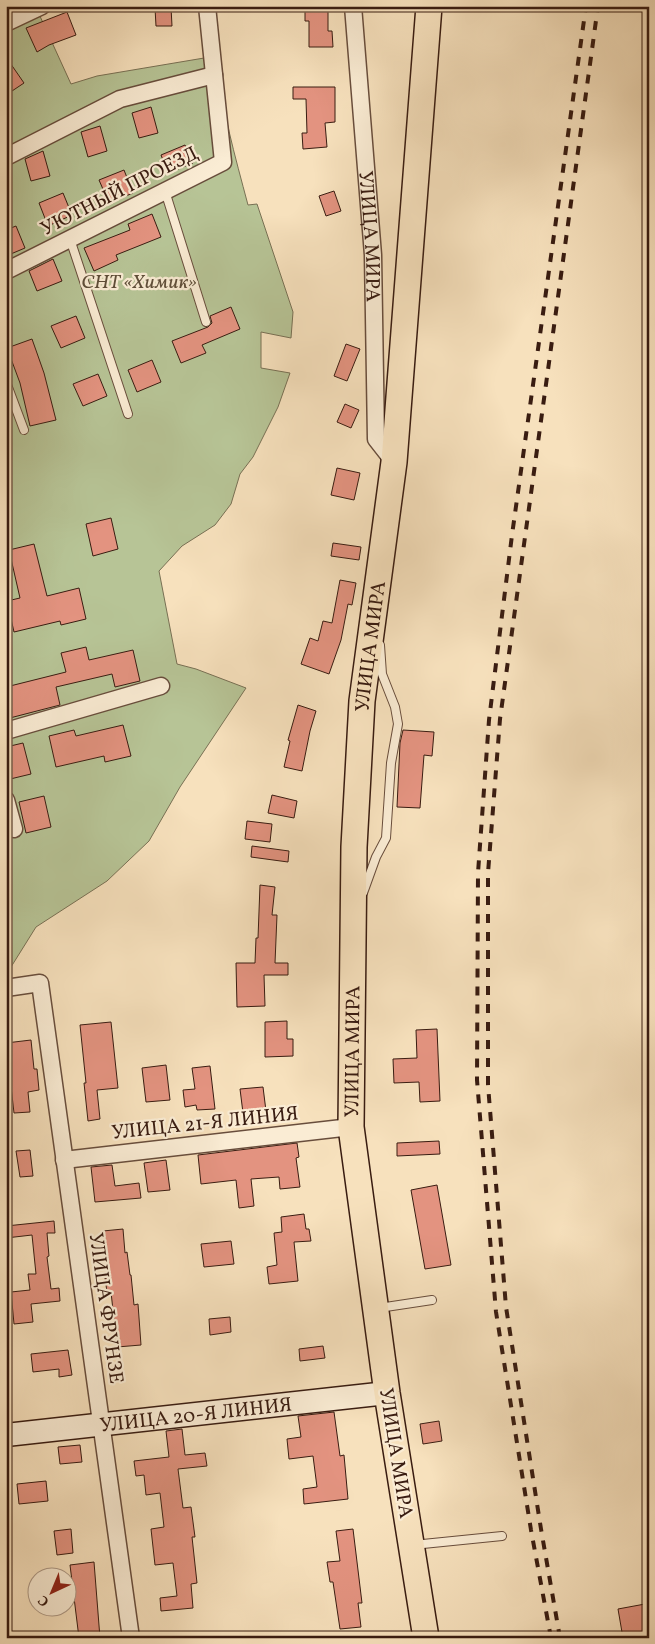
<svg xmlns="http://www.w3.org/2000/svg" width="655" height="1644" font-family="Vollkorn,serif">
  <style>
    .green { fill: #b7c496; stroke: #787054 }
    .building { fill: #e39380; stroke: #391c11 }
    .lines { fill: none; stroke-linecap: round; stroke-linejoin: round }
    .service-casing { stroke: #684d3c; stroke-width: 10 }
    .minor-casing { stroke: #684d3c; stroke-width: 19 }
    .secondary-casing { stroke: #391c11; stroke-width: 25 }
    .primary-casing { stroke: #391c11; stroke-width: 28 }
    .service { stroke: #faecd4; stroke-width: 8 }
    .minor { stroke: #faecd4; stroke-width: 16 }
    .secondary { stroke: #faecd4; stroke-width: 22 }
    .primary { stroke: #f7e1bd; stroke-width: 25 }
    .rail { stroke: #391c11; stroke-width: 4; stroke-dasharray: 9 9; stroke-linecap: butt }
    .labels { text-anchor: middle; stroke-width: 4.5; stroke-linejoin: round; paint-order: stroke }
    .street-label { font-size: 20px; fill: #391c11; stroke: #faecd4 }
    .park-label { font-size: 20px; font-style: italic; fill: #5f4e39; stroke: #faecd4 }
  </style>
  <rect width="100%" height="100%" fill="#f7e1bd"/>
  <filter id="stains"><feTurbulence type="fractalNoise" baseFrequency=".004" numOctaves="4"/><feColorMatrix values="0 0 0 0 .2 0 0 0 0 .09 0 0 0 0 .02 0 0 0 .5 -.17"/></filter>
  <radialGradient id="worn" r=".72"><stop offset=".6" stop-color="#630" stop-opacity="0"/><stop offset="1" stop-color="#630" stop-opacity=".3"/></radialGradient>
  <path class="green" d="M39,14L71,84L97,76L216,56C221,107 235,156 248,205L257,204L293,312L291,338L261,332V368L290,373L278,407L253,457L240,474L231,504L215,525L182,546L159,571L177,664L196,669L246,688L180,787L149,841L107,881L36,927L6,975V31Z"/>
  <path class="building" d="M305,6L328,7V31H332L333,47H309V21H305Z
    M171,7L172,26H156L155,8Z
    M67,12L76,35L49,45L37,52L26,28Z
    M6,57L24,83L6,95Z
    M293,87H335V122L325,123L327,147L303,149L302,133H307L306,99H293Z
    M151,107L158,133L139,138L132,113Z
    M100,126L107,151L88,157L81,132Z
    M185,145L193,163L168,173L161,155Z
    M43,151L50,176L31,181L25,159Z
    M124,170L133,193L109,203L99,180Z
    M334,191L341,211L326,216L319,196Z
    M63,193L72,215L48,226L39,203Z
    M152,214L161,237L116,255L118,260L94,271L84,248L130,230L128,224Z
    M16,226L25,248L6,256V230Z
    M53,259L62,281L37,291L29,271Z
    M231,307L240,329L202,345L206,353L181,363L172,341L208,327L212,323L210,316Z
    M76,316L85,338L61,348L51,326Z
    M32,339L44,373L56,420L30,426L20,383L7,348Z
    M346,344L360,349L347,381L334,376Z
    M152,360L161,382L137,392L128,370Z
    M98,374L107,396L83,406L73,384Z
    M345,404L359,410L351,428L337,422Z
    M337,468L360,473L354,500L331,495Z
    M111,518L118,549L93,556L86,524Z
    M333,543L361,547L359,560L331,556Z
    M34,544L47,596L79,588L86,619L61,625L60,621L14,632L7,601L20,598L9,550Z
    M340,580L356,583L352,605L348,604L341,640L329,674L301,664L310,638L318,641L323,621L332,623Z
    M86,647L89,660L133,650L140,681L115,687L112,674L56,687L60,705L6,719V687L66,672L61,653Z
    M298,705L316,711L310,731L302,771L284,767L290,741L288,740Z
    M123,725L131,756L105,762L104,756L56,767L49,736L74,730L76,736Z
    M403,730L434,732L432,756L424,755L420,808L397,807L400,743Z
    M23,743L31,774L6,780V747Z
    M272,795L297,801L294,818L268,813Z
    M44,796L51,827L26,833L19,802Z
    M247,821L272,824L270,842L245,839Z
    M252,846L289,851L288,862L251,857Z
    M260,885L275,887L272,915H277L275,963H288V975H264L265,1006L237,1007L236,963H255L256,938H258Z
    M287,1021V1039H293V1056L265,1057V1022Z
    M111,1022L118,1088L97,1090L100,1119L88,1121L84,1083H86L80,1025Z
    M437,1029L440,1101L420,1102L419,1082L394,1083L393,1059L417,1058L416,1030Z
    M31,1040L34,1069H37L39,1090L28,1092L30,1112L14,1113L6,1043Z
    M166,1065L170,1100L146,1102L142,1068Z
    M210,1066L215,1109L197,1110L196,1105L185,1107L183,1090L195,1089L192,1068Z
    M263,1087L266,1111L243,1113L240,1089Z
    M439,1141L440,1154L397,1156V1143Z
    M297,1143L299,1157L296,1158L300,1187L280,1189L279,1177L251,1179L254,1206L239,1208L236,1180L201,1184L198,1155Z
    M30,1150L33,1176L20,1177L16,1151Z
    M166,1160L170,1190L148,1192L144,1163Z
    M112,1165L115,1186L139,1183L141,1198L95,1202L91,1167Z
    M437,1185L451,1265L425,1269L411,1190Z
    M304,1214L306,1229H309L311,1241L294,1242L298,1281L269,1284L267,1267L277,1265L274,1233L282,1232L281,1217Z
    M54,1221L55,1233H47L49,1256L47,1257L51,1289L59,1288L60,1301L31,1304L33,1322L14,1324L11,1292L30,1290L28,1274H36L32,1235L6,1238V1226Z
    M123,1229L125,1253L127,1252L130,1275H131L134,1305L138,1304L141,1345L117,1347L111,1292H107L105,1278H109L103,1231Z
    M231,1241L234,1264L204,1267L201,1244Z
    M230,1317L231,1332L210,1335L209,1319Z
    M323,1346L325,1358L300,1361L299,1349Z
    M68,1350L72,1375L59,1377V1369L33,1372L31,1354Z
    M334,1412L340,1456L344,1455L348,1499L304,1504L303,1489L317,1487L313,1456L289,1459L287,1439L301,1437L298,1416Z
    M439,1421L442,1441L423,1444L420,1424Z
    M182,1429L185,1455L205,1453L207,1466L178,1469L183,1508L191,1507L195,1537H192L197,1583L191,1584L193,1608L161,1611L160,1598L177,1596L173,1563L155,1565L151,1529L164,1527L160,1493L146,1495L144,1475L136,1476L134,1461L169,1457L166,1431Z
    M80,1445L82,1462L60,1464L58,1447Z
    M46,1481L48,1501L19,1504L17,1484Z
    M71,1529L73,1553L57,1555L54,1531Z
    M353,1529L362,1603H358L361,1627L340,1629L333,1582H330L327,1562L340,1561L336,1531Z
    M94,1562L100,1638H79L70,1565Z
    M645,1604L649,1624V1638H623L618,1609Z"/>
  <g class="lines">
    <defs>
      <path id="service" d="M165,191L206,322
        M70,239L128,414
        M6,382L24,430
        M363,893L376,857L386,838L391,763L398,724L395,707L382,674L380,645
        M379,1308L432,1300
        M413,1545L502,1536"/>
      <g id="minor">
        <path id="s1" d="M353,6L373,255L376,439L394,462"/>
        <path d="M6,23L42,6"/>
        <path d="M6,157L120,99L214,75"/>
        <path d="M6,271L223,162L207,6"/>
        <path d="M6,731L161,686"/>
        <path d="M6,800L14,829"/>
        <path d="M6,988L40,983L131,1638"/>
        <path d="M64,1160L351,1127"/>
      </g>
      <g id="secondary">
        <path id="s2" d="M6,1435L387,1393"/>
      </g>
      <g id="primary">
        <path id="s3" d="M426,1638L387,1393L351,1127L354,847L362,701L394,462L429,6"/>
      </g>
    </defs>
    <use href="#service" class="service-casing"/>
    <use href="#minor" class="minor-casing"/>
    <use href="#secondary" class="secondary-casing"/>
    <use href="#primary" class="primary-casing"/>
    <use href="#service" class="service"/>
    <use href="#minor" class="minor"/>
    <use href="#secondary" class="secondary"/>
    <use href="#primary" class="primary"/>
    <path class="rail" d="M551,1638L531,1530L496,1312L477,1080L478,873L489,720L512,535L586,6
      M560,1638L541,1529L506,1307L488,1085V873L500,719L598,6"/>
  </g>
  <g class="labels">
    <g class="street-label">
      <text transform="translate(119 190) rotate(-27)" y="7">УЮТНЫЙ ПРОЕЗД</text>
      <text dy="7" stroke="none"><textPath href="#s1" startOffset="231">УЛИЦА МИРА</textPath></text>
      <text dy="7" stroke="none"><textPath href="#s3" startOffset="998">УЛИЦА МИРА</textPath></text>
      <text dy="7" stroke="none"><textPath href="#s3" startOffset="592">УЛИЦА МИРА</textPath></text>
      <text transform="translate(205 1122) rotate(-6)" y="7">УЛИЦА 21-Я ЛИНИЯ</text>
      <text transform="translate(107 1308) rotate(82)" y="7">УЛИЦА ФРУНЗЕ</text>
      <text dy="7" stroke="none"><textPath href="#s2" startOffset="191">УЛИЦА 20-Я ЛИНИЯ</textPath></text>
      <text transform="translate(397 1453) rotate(81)" y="7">УЛИЦА МИРА</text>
    </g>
    <g class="park-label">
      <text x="139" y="288">СНТ «Химик»</text>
    </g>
  </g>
  <rect width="655" height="1644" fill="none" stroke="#f7e1bd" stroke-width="25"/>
  <rect x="8" y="8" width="640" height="1629" fill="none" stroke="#391c11" stroke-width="2.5"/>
  <rect x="12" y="12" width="630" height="1619" fill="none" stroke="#391c11"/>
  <g transform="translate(52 1592) rotate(224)"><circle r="24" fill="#faecd4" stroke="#ad9986"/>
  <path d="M0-4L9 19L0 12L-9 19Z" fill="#8f2418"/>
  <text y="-8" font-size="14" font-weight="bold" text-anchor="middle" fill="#391c11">С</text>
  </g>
  <rect width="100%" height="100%" filter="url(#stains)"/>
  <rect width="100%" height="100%" fill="url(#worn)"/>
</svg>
